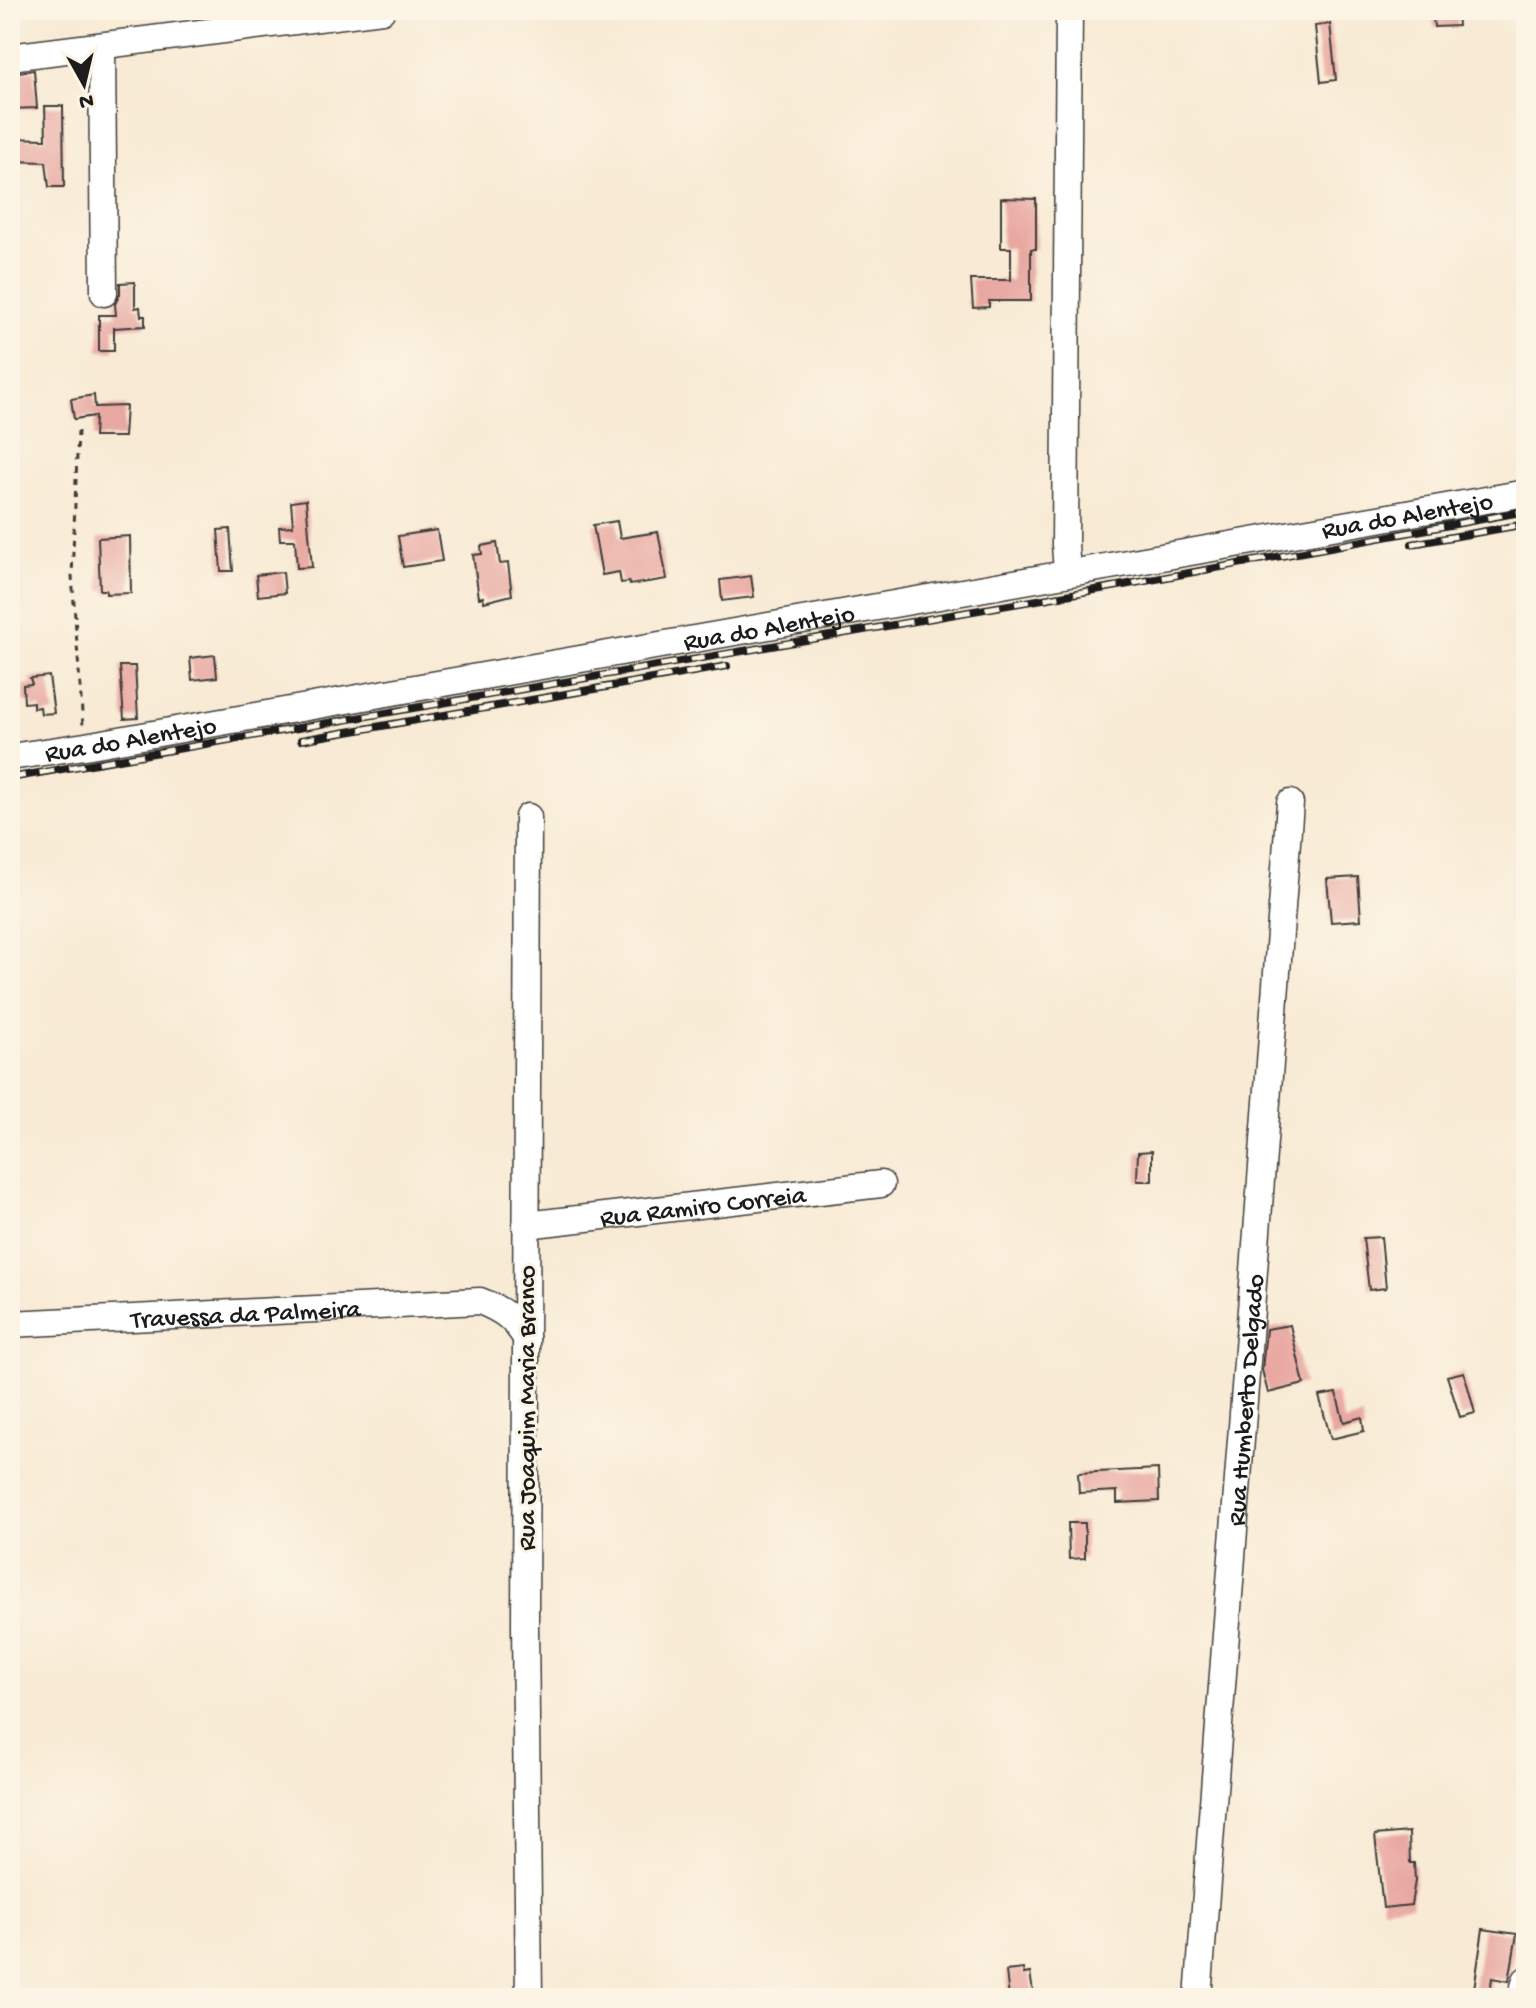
<svg xmlns="http://www.w3.org/2000/svg" width="1536" height="2008" font-family="'Gochi Hand',sans-serif">
  <style>
    .building { fill: #e8a7a1 }
    .lines { fill: none; stroke-linecap: round; stroke-linejoin: round }
    .minor-casing { stroke: #3d3b38; stroke-width: 29 }
    .path { stroke: #3d3b38; stroke-width: 3; stroke-dasharray: 6 6; stroke-linecap: butt }
    .minor { stroke: #fff; stroke-width: 26 }
    .rail-casing { stroke: #1c1c1c; stroke-width: 8 }
    .rail { stroke: #fcf5e5; stroke-width: 5; stroke-dasharray: 15; stroke-linecap: butt }
    .labels { text-anchor: middle; stroke-width: 6; stroke-linejoin: round; paint-order: stroke }
    .street-label { font-size: 26px; fill: #1c1c1c; stroke: #fcf5e5 }
  </style>
  <rect width="100%" height="100%" fill="#fcf5e5"/>
  <filter id="ink" filterUnits="userSpaceOnUse"><feTurbulence type="fractalNoise" baseFrequency=".0125" numOctaves="2"/><feDisplacementMap in="SourceGraphic" scale="16" xChannelSelector="R" yChannelSelector="G"/><feConvolveMatrix kernelMatrix="1 2 1 2 8 2 1 2 1" color-interpolation-filters="sRGB"/></filter>
  <filter id="wash" filterUnits="userSpaceOnUse"><feTurbulence type="fractalNoise" baseFrequency=".006" numOctaves="4" result="noise"/><feDisplacementMap in="SourceGraphic" scale="32" xChannelSelector="R" yChannelSelector="G"/><feGaussianBlur stdDeviation="1.8" result="paint"/><feColorMatrix in="noise" values="0 0 0 0 0 0 0 0 0 0 0 0 0 0 0 0 0 1.4 0 .05"/><feComposite in="paint" operator="in"/></filter>
  <g filter="url(#wash)">
    <rect width="100%" height="100%" fill="#f8ead4"/>
    <g id="blocks">
      <path class="building" d="M1432,10H1457L1458,26L1434,27Z
        M1330,24L1336,80L1321,82L1315,26Z
        M34,70L37,108L10,109V73Z
        M45,106H63L64,187H49L46,162L10,161V138L46,139Z
        M1001,198L1036,199V249H1031V301H989V307L973,308L971,280H1011V248H1001Z
        M135,282V308L140,307L141,316H145V326L114,328V351H99V315H116L115,304L120,294V283Z
        M94,395L95,407L126,406L124,437H94L95,416L74,419L71,399Z
        M306,500L312,567L297,568L295,540H280L279,527L293,526L291,502Z
        M617,521L620,538L658,532L667,579L630,585L629,582L621,583L619,572L602,575L593,525Z
        M230,529L233,571H221L218,530Z
        M437,530L442,561L403,567L398,536Z
        M130,536L131,593L106,594V590H100L98,538Z
        M497,543L500,564L508,563L512,595L484,602L483,597L479,598L473,555L482,554L481,546Z
        M283,572L285,593L258,596L256,575Z
        M751,576L754,597L722,601L720,580Z
        M215,655L217,677L192,680L190,658Z
        M120,666H135L138,718L124,719Z
        M49,676L54,713L41,714L40,707L33,708V702L24,703L23,685L32,684L30,678Z
        M1358,877L1361,920L1331,922L1327,879Z
        M1152,1151V1181H1137L1138,1152Z
        M1381,1237L1386,1288L1369,1290L1363,1238Z
        M1290,1325L1304,1384L1268,1393L1262,1370L1266,1329Z
        M1464,1372L1475,1413L1460,1417L1447,1376Z
        M1336,1393L1344,1422L1362,1417L1364,1431L1331,1439L1319,1396Z
        M1158,1469L1159,1501L1117,1503V1491L1079,1493L1078,1473Z
        M1068,1523H1085V1558L1069,1559Z
        M1409,1832L1410,1863H1414L1415,1881L1411,1905L1383,1908L1375,1835Z
        M1483,1929L1517,1934L1509,1981L1492,1978L1490,1992L1474,1989Z
        M1023,1969L1024,1974L1030,1973L1034,1998H1009L1006,1971Z"/>
    </g>
  </g>
  <g filter="url(#ink)">
    <use href="#blocks" fill-opacity="0" stroke="#3d3b38" stroke-width="2"/>
    <g class="lines">
      <defs>
        <g id="minor">
          <path d="M102,46L104,293"/>
          <path d="M10,57L382,10"/>
          <path d="M1067,572L1065,544L1069,10"/>
          <path id="s1" d="M10,757L85,746L1526,493"/>
          <path d="M528,817L525,1625L529,1998"/>
          <path id="s2" d="M526,1225L881,1184"/>
          <path id="s3" d="M10,1324L480,1301C502,1310 513,1317 526,1338"/>
          <path id="s4" d="M1198,1998L1290,803"/>
          <path d="M1521,1998L1526,1980"/>
        </g>
      </defs>
      <use href="#minor" class="minor-casing"/>
      <path class="path" d="M78,431L72,576L83,726"/>
      <use href="#minor" class="minor"/>
      <defs>
        <path id="rail" d="M1412,544L1526,524
          M301,740L727,666
          M10,778L1118,586L1526,511"/>
      </defs>
      <use href="#rail" class="rail-casing"/>
      <use href="#rail" class="rail"/>
    </g>
  </g>
  <g class="labels">
    <g class="street-label">
      <text dy="9" stroke="none"><textPath href="#s1" startOffset="1418">Rua do Alentejo</textPath></text>
      <text dy="9" stroke="none"><textPath href="#s1" startOffset="770">Rua do Alentejo</textPath></text>
      <text dy="9" stroke="none"><textPath href="#s1" startOffset="122">Rua do Alentejo</textPath></text>
      <text dy="9" stroke="none"><textPath href="#s2" startOffset="178">Rua Ramiro Correia</textPath></text>
      <text dy="9" stroke="none"><textPath href="#s3" startOffset="236">Travessa da Palmeira</textPath></text>
      <text dy="9" stroke="none"><textPath href="#s4" startOffset="600">Rua Humberto Delgado</textPath></text>
      <text transform="translate(525 1408) rotate(-90)" y="9">Rua Joaquim Maria Branco</text>
    </g>
  </g>
  <rect width="1536" height="2008" fill="none" stroke="#fcf5e5" stroke-width="40"/>
  <g transform="translate(84 84) rotate(172)" stroke="#fcf5e5" stroke-width="6" paint-order="stroke">
  <path d="M0-6L14 30L0 20L-14 30Z" fill="#1c1c1c"/>
  <text y="-12" font-size="22" font-weight="bold" text-anchor="middle" fill="#1c1c1c">N</text>
  </g>
</svg>
